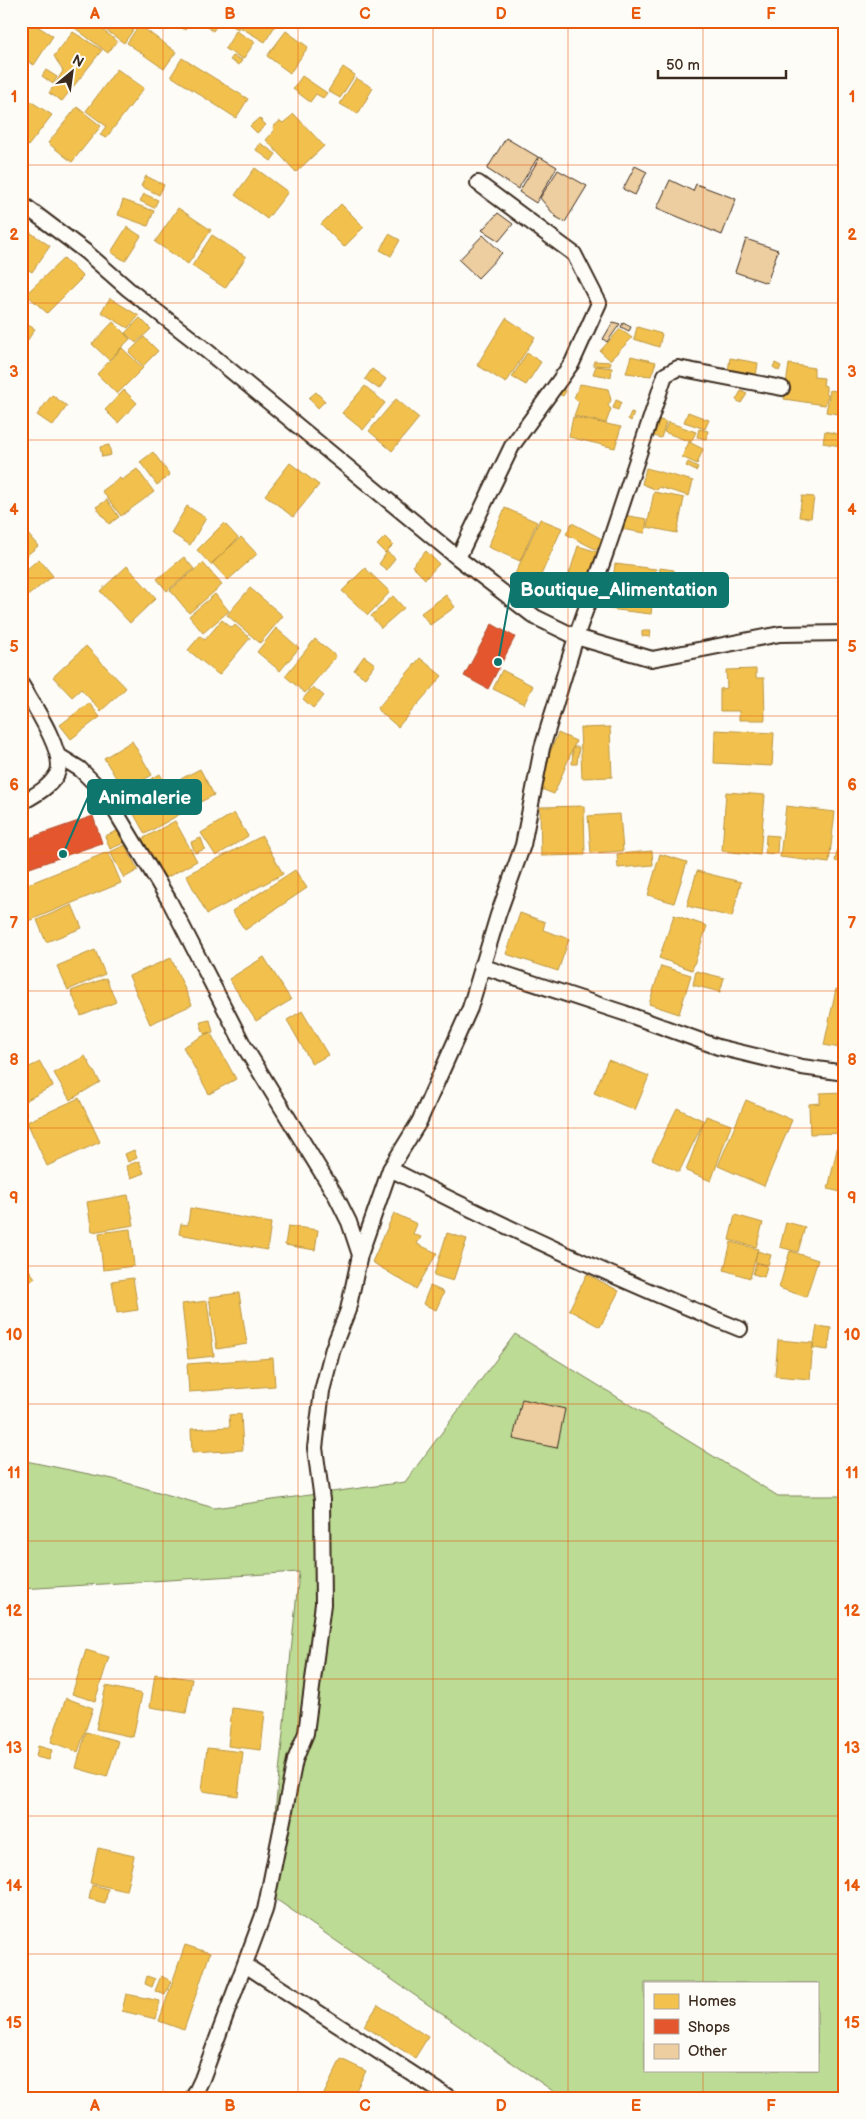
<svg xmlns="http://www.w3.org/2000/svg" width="866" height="2119" font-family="'Balsamiq Sans',sans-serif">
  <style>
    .green { fill: #bcdb94; stroke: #7c8259; fill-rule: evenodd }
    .homes { fill: #f2c14e; stroke: #bb9440 }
    .shops { fill: #e4572e; stroke: #b14a29 }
    .building { fill: #edcea0; stroke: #3b2a1e }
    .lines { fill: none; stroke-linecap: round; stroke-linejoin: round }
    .minor-casing { stroke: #3b2a1e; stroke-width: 18 }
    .minor { stroke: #fdfcf7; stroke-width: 14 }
    .grid { fill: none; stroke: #e8590c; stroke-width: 1; stroke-opacity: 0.55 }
    .leader { fill: none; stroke: #0f766e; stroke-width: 2 }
    .callout-dot { fill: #0f766e; stroke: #fdfcf7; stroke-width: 2 }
    .callout { fill: #0f766e; stroke: #0f766e; stroke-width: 2 }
    .callout-label { font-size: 19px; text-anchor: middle; font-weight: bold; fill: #fff }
    .neatline { fill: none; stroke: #e8590c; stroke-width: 2 }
    .grid-label { font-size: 16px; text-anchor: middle; font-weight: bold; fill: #e8590c }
  </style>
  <rect width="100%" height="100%" fill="#fdfcf7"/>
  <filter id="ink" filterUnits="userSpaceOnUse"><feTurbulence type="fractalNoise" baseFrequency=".02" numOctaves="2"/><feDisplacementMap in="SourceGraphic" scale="10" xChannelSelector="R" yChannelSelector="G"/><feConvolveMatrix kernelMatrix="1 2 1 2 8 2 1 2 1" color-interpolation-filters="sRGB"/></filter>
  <g filter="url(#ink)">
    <path class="green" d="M515,1334L778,1496H845V2098H563L267,1893L299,1572L21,1589V1460L113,1479L214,1508L405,1482ZM645,1983H817V2070H645Z"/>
    <path class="homes" d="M23,21H29L53,36L34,65L21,57V24Z
      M68,21H91L117,41L108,53L67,22Z
      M93,21H136L138,23L124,43Z
      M173,21H192L185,30Z
      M199,21H220L213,31Z
      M231,21H243L238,29L229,24Z
      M244,21H278L265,42L240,27Z
      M139,25L176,52L164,69L127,43Z
      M236,31L255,42L243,59L225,49Z
      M286,31L308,47L290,73L267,56Z
      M73,32L102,50L62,101L49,93L63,71L54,56Z
      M233,56L242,60L239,65L230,60Z
      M182,58L248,99L236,118L171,76Z
      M343,67L355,75L340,98L328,91Z
      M117,69L144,88L106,138L100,135L106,126L86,111Z
      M46,70L57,77L53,84L42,76Z
      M302,76L327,93L323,98L316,94L310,102L293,89Z
      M356,78L373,88L358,114L340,104Z
      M30,101L52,115L28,146L21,142V113Z
      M77,107L101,126L72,162L48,143Z
      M294,114L324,146L296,172L266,140L274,131L273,127L280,121L283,123Z
      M259,118L266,125L257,133L250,126Z
      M260,143L276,154L271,161L256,150Z
      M255,168L288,192L267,219L235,195Z
      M146,176L164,185L159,195L141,186Z
      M144,194L158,200L154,208L140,201Z
      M123,200L154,211L148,226L118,215Z
      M341,204L364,227L344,247L321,224Z
      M178,208L211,230L188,264L155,242Z
      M21,226L50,246L32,272L21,265Z
      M127,227L141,236L125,261L111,252Z
      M389,234L400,240L391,256L380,250Z
      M212,235L246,257L225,288L192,266Z
      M64,258L83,277L47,313L26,294Z
      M110,298L139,316L128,328L101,312Z
      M140,318L151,329L136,343L125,333Z
      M506,318L535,337L506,383L477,365Z
      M21,321L35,329L27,341L23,338L21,340Z
      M113,322L130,339L109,360L92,344Z
      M637,327L662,334L659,347L634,339Z
      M620,329L632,338L610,360L600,351Z
      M144,337L158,351L143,366L129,352Z
      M122,348L143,368L117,394L97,374Z
      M527,353L541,362L526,385L512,377Z
      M631,356L656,362L651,376L626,373Z
      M730,358L758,363L756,376L728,371Z
      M594,361L611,362L610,366L593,365Z
      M775,363L781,366L779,371L773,367Z
      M789,364L814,368V377L824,378L823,385L826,386V393L828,395L825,405L784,399Z
      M596,366L612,368L611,377L593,374Z
      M372,369L386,379L379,389L365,379Z
      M580,384L608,389L611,400L608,406L611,409L606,423L574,416L579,402L574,398Z
      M556,385L566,391L563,396L553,391Z
      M365,386L385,403L363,430L342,413Z
      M124,390L137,403L118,423L105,410Z
      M830,390L845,392V415L826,412Z
      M741,391L747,394L741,403L736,400Z
      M316,392L325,401L318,408L309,398Z
      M52,395L67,406L53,426L37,415Z
      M396,399L419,418L392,451L369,431Z
      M616,400L621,402L618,410L613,408Z
      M631,412L634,413L631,421L628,419Z
      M688,412L709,420L705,429L684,422Z
      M573,417L621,427L615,448L569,437Z
      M654,418L666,422L661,438L646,434Z
      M668,422L696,432L691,442L664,432Z
      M699,429L708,431L706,439L697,437Z
      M825,431L842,435L840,446L823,443Z
      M689,442L703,449L697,464L682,457Z
      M109,445L111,455L102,457L100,447Z
      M153,452L170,475L157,485L140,462Z
      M688,462L698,467L696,471L686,466Z
      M290,463L319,485L293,517L265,495Z
      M646,468L693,481L689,496L659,487L657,490L642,484Z
      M137,469L154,492L121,516L102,491L120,478L122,480Z
      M654,492L684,498L677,533L647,527Z
      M802,496L814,497L811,518L799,517Z
      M107,500L119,517L109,524L96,507Z
      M187,506L206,518L190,545L171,533Z
      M505,508L537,522L520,561L488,547Z
      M623,515L647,519L645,533L621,529Z
      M540,519L562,528L533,593L511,583Z
      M224,523L238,538L211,565L197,550Z
      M572,523L602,539L597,550L566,534Z
      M21,526L38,546L21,560Z
      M241,537L257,554L228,580L212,563Z
      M385,537L393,545L385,553L377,545Z
      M578,546L601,553L584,607L561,600Z
      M426,551L439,564L425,579L412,566Z
      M387,552L395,558L387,570L379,564Z
      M184,557L194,569L167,591L157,579Z
      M39,559L53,576L21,601V574Z
      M203,563L222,585L189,613L170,590Z
      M615,564L656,569L651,614L609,609Z
      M127,566L156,598L130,623L100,591Z
      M365,568L390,592L368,615L342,591Z
      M660,568L674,570L672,587L658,585Z
      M250,588L283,616L260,643L227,615Z
      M215,594L229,611L203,633L189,616Z
      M446,595L455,607L430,625L421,613Z
      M393,596L404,608L381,628L371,616Z
      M222,620L232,628L235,625L250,638L219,675L188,650L200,636L205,640Z
      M276,628L299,648L280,671L257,652Z
      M642,631H651L650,637L642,636Z
      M315,639L336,656L305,693L285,676Z
      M86,646L126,688L101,711L81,689L72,697L53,677Z
      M364,656L375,664L365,678L354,670Z
      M420,658L442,676L398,727L377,709Z
      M756,669V678H764L765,720H739V711H720V689L727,688L726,670Z
      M502,670L533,686L524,704L493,689Z
      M313,687L324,696L313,708L303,699Z
      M89,703L100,717L71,739L60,725Z
      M610,727L612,777L582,778L580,728Z
      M715,730L774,733L772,766L714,763Z
      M558,733L576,741L554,794L536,787Z
      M132,741L152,775L124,791L104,758Z
      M573,747H579L577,764H572Z
      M200,769L214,795L181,812L167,786Z
      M160,774L182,813L145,834L123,795Z
      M726,792L765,795L760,855L722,851Z
      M584,806L585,855L541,856L540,807Z
      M786,806L835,812L829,863L780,857Z
      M234,813L248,836L216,856L201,833Z
      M620,814L623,851L591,853L588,816Z
      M175,821L197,861L164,879L142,839Z
      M119,830L124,843L110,849L105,836Z
      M766,835L778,836L777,854L765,853Z
      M262,836L283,874L207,914L186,875Z
      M201,838L205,849L195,853L191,842Z
      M840,838L845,839V863L835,861Z
      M125,845L138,870L124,878L110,852Z
      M652,851L653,865L618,868L617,854Z
      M108,852L121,883L21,924V887Z
      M660,854L687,862L674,903L648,895Z
      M295,870L307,888L245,930L232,911Z
      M697,871L741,882L732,917L687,906Z
      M72,905L82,928L46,942L37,920Z
      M520,913L545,922L543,930L569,939L558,971L506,954Z
      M674,915L707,926L692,970L659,958Z
      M95,950L105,974L68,990L57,966Z
      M264,957L291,1000L256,1021L229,979Z
      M171,958L192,1005L150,1024L129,976Z
      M661,966L691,975L679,1014L649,1004Z
      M696,971L724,978L720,992L693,985Z
      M106,978L116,1002L81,1016L71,991Z
      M836,989L845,991V1049L824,1045Z
      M302,1011L328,1055L312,1064L287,1020Z
      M210,1020L213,1032L204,1034L200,1022Z
      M210,1032L236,1079L209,1094L183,1047Z
      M85,1056L100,1082L70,1100L54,1073Z
      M608,1060L649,1076L635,1110L594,1093Z
      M40,1062L53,1086L23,1102L21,1098V1071Z
      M845,1092V1133L810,1134L809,1104L820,1103V1093Z
      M79,1098L100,1142L47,1166L27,1122Z
      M746,1100L792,1120L764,1186L718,1166Z
      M21,1103L27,1114L21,1117Z
      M677,1108L704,1121L679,1172L652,1159Z
      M706,1116L731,1125L711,1181L686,1171Z
      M838,1145L845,1146V1193L828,1189Z
      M134,1150L137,1158L128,1162L125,1154Z
      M139,1161L144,1173L131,1178L126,1166Z
      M128,1195L134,1225L92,1232L87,1202Z
      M190,1208L271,1223L267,1250L179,1234L181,1224L188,1225Z
      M394,1213L417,1224L413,1234L421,1237L417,1244L437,1253L416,1289L372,1262Z
      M735,1215L763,1223L756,1247L729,1240Z
      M786,1222L805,1227L798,1252L780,1247Z
      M288,1226L318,1230L315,1250L285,1245Z
      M130,1229L134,1266L103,1270L99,1233Z
      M447,1233L467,1239L453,1281L434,1275Z
      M731,1242L758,1249L750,1278L724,1270Z
      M757,1251L771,1255L768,1265L755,1262Z
      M790,1251L818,1260L806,1297L779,1288Z
      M21,1259L35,1278L21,1288Z
      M756,1263L767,1266L764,1277L753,1274Z
      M587,1274L619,1291L600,1327L569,1310Z
      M133,1278L138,1310L117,1313L112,1281Z
      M430,1286L444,1292L436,1310L423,1304Z
      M239,1293L247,1344L217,1349L209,1297Z
      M207,1301L214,1356L188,1359L182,1304Z
      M817,1326L831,1328L828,1350L813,1348Z
      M778,1340L813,1343L810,1379L775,1376Z
      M273,1358L275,1386L189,1392L187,1364Z
      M241,1414L243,1450L192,1453L191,1429L230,1427L229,1415Z
      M86,1650L109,1657L95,1701L72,1694Z
      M155,1674L192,1679L186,1713L150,1707Z
      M106,1686L142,1694L133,1737L96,1729Z
      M66,1698L93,1708L78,1752L51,1742Z
      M232,1708L265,1712L261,1750L228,1746Z
      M86,1732L118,1741L107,1777L76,1768Z
      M38,1746L52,1750L49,1760L36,1757Z
      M207,1748L243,1752L238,1796L202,1791Z
      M98,1848L134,1856L126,1891L90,1883Z
      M92,1885L108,1889L105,1903L89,1899Z
      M185,1945L210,1953L184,2030L159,2021Z
      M147,1976L155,1979L152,1987L145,1984Z
      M161,1976L171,1981L165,1995L155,1991Z
      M126,1994L160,2001L156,2019L122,2011Z
      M378,2005L428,2037L415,2058L364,2026Z
      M341,2059L366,2071L352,2098H322Z"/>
    <path class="shops" d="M492,624L515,637L488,689L464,676Z
      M93,816L102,843L21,871V841Z"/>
    <path class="building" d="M506,138L538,157L518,189L487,169Z
      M540,157L557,167L536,203L519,192Z
      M635,166L647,172L635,195L623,189Z
      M558,170L587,186L565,222L556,217L540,198Z
      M670,180L693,191L696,184L736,199L722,235L657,208Z
      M498,213L513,224L499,241L482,230Z
      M483,235L502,253L478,278L459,260Z
      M746,239L778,250L767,283L735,272Z
      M613,322L620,324L607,342L603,339Z
      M623,323L631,327L629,331L621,327Z
      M522,1399L565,1409L557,1448L513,1439Z"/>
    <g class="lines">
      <defs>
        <path id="minor" d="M21,203L86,252L128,289L196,342L458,558L535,617L576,637L652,659L780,634L845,633
          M458,558L512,446L572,363L599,303L574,254L478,183
          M21,684C32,702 67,755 57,774C49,788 35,795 21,803
          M59,756L80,769L105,794L170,902L244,1046L336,1196L349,1222L360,1255
          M481,966L624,1013L718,1047L802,1067L845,1073
          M390,1169C504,1227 621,1281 740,1329
          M245,1965L450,2098
          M193,2098L202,2079L265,1910L295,1760L306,1733L323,1604L322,1500L315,1448L322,1391L333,1348L348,1310L360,1255L390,1169L419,1122L470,1008L498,915L523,845L542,748L576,637L610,541L665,375L678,368L782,388"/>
      </defs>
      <use href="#minor" class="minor-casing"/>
      <use href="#minor" class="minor"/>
    </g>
  </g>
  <path class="grid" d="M163,21V2098M298,21V2098M433,21V2098M568,21V2098M703,21V1983M21,165H845M21,303H845M21,440H845M21,578H845M21,716H845M21,853H845M21,991H845M21,1128H845M21,1266H845M21,1404H845M21,1541H845M21,1679H845M21,1816H845M21,1954H845M703,2070V2098"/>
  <path class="leader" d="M498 662L511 590M63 854L88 797"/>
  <g class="callout-dot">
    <circle cx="498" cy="662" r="5"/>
    <circle cx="63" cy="854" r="5"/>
  </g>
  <g class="callout">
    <rect x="511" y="573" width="217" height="34" rx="5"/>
    <rect x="88" y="780" width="113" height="34" rx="5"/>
  </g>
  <g class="callout-label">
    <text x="619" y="596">Boutique_Alimentation</text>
    <text x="145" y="804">Animalerie</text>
  </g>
  <rect width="866" height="2119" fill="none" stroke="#fdfcf7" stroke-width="55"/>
  <rect x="644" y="1982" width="175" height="90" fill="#fdfcf7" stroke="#afa8a0"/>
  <rect x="654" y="1994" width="25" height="15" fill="#f2c14e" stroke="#afa8a0"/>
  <text x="688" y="2006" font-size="15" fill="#3b2a1e">Homes</text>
  <rect x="654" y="2019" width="25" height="15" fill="#e4572e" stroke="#afa8a0"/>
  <text x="688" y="2032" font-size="15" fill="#3b2a1e">Shops</text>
  <rect x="654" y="2044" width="25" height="15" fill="#edcea0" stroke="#afa8a0"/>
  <text x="688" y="2056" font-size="15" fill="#3b2a1e">Other</text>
  <g transform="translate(72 72) rotate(29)" stroke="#fdfcf7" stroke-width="4" paint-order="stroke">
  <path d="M0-4L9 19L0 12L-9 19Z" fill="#3b2a1e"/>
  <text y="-8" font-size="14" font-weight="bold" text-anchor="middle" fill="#3b2a1e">N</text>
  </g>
  <path d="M658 70v8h128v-8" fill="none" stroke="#3b2a1e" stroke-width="2.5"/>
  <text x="666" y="70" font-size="15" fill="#3b2a1e" stroke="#fdfcf7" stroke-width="4" paint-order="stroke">50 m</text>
  <rect x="28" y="28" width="810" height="2064" class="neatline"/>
  <g class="grid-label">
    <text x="95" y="19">A</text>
    <text x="230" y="19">B</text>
    <text x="365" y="19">C</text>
    <text x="501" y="19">D</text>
    <text x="636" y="19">E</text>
    <text x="771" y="19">F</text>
    <text x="14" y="102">1</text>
    <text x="852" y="102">1</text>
    <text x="14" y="240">2</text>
    <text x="852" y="240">2</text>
    <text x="14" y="377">3</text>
    <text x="852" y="377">3</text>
    <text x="14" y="515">4</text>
    <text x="852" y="515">4</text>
    <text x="14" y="652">5</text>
    <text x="852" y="652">5</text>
    <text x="14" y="790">6</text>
    <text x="852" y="790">6</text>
    <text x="14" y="928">7</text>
    <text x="852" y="928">7</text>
    <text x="14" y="1065">8</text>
    <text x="852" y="1065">8</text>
    <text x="14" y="1203">9</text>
    <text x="852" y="1203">9</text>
    <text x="14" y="1340">10</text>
    <text x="852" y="1340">10</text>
    <text x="14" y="1478">11</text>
    <text x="852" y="1478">11</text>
    <text x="14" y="1616">12</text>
    <text x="852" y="1616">12</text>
    <text x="14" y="1753">13</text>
    <text x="852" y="1753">13</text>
    <text x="14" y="1891">14</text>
    <text x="852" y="1891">14</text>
    <text x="14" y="2028">15</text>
    <text x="852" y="2028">15</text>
    <text x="95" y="2111">A</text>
    <text x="230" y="2111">B</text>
    <text x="365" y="2111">C</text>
    <text x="501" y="2111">D</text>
    <text x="636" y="2111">E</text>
    <text x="771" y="2111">F</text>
  </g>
</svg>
